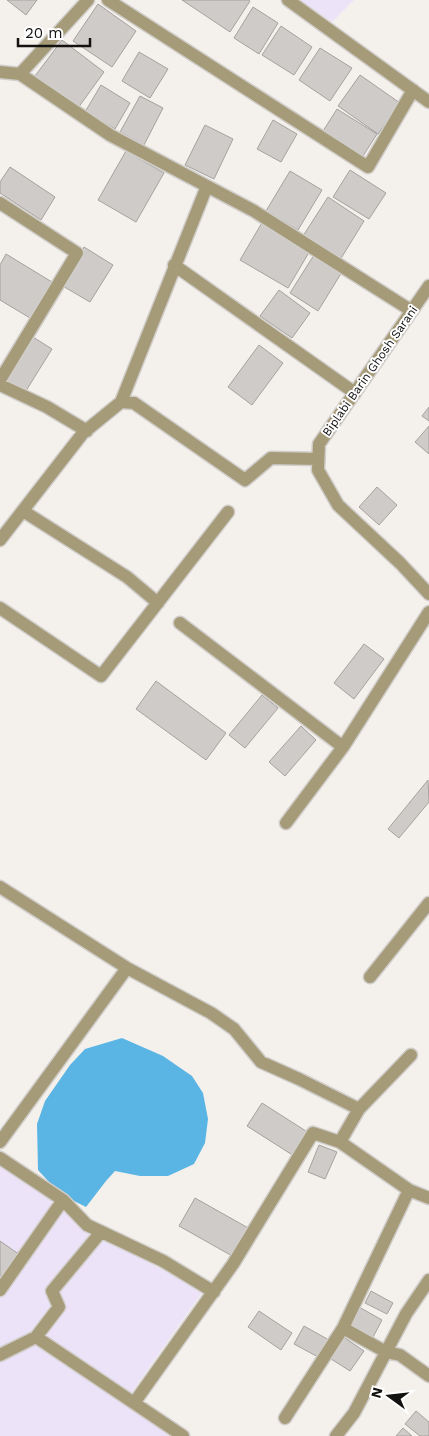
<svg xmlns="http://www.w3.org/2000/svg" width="429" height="1436" font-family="'Work Sans',sans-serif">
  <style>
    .industrial { fill: #ece3f8 }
    .water { fill: #5ab5e4 }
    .building { fill: #cfcbc8; stroke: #a5a19f }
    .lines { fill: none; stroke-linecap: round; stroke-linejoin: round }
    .minor-casing { stroke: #d0cdca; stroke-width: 15 }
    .minor { stroke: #a59b78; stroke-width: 12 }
    .labels { text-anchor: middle; stroke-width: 4; stroke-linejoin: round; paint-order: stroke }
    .street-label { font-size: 12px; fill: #131211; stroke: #fff }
  </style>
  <rect width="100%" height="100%" fill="#f4f1ed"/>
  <path class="industrial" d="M300,0H354L332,22Z
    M0,1164L50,1195L83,1228L203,1291L124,1403L173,1436H0Z"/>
  <path class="water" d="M122,1038L163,1056L192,1076L203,1093L208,1119L205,1143L194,1164L168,1176H140L115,1171L106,1181L86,1207L60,1194L38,1170L37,1124L45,1101L70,1065L85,1049Z"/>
  <path class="building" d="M7,0H37L26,15Z
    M182,0H248L250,1L230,32Z
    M98,4L136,31L112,67L73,41Z
    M253,7L278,23L259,54L234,38Z
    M281,26L312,47L294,75L262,55Z
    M62,40L104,72L78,108L35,76Z
    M320,48L352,68L330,101L299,80Z
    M139,52L168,69L150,98L122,81Z
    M360,75L400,103L378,134L338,106Z
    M101,85L130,103L115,129L85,112Z
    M140,96L163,108L144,145L120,132Z
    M337,109L377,134L363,156L323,131Z
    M273,120L297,134L281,162L257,149Z
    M205,125L233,139L214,179L185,165Z
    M126,151L164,173L136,222L98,200Z
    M10,167L55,197L41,220L0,193V182Z
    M350,170L386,193L369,219L333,197Z
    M290,171L322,190L298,230L266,211Z
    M328,197L364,221L340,260L303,236Z
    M263,221L311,249L288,288L240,260Z
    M84,247L113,265L90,302L61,285Z
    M6,254L52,282L30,318L0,300V265Z
    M314,255L342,272L318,311L290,293Z
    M279,290L310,313L292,338L260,316Z
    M33,337L52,349L24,394L5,383Z
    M259,345L283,363L252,405L228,387Z
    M429,407V421L422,416Z
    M429,426V454L415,442Z
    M377,487L397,505L379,525L359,507Z
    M364,644L384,659L354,699L334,683Z
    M156,681L226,733L206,760L136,709Z
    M262,695L278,708L245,748L229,735Z
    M301,726L316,740L285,776L269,762Z
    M428,780L429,802L399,838L388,829Z
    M262,1103L309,1133L294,1156L247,1126Z
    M319,1145L337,1152L325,1179L308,1172Z
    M195,1198L250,1229L234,1257L179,1226Z
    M0,1241L20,1255L0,1282Z
    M371,1291L393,1303L387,1314L365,1303Z
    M359,1307L382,1320L372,1339L348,1326Z
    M259,1311L292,1333L281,1350L248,1327Z
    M304,1326L329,1340L320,1358L294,1344Z
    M342,1336L364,1351L350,1371L328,1357Z
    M416,1411L429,1422V1436H420L405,1424Z
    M403,1428L412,1436H396Z"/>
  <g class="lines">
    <defs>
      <path id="minor" d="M108,0L368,167L413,90
        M288,0L429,102
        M0,72L20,74L88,0
        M20,74L110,135L254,211L412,311
        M0,203L77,253L0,380
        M174,265L355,393
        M429,286L319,444L318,470L338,505L400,563L429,594
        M0,385L47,407L87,431
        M121,402L207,186
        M23,511L127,577L158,603
        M0,540L83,433L121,402L134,403L245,480L271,458L318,459
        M0,608L101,676L228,512
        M180,623L343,747
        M286,823L343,747L429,612
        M0,887L127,968L211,1013L234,1029L261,1062L299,1079L359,1109
        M370,977L429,903
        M0,1142L127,968
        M340,1142L359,1109L411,1055
        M0,1158L63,1200L87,1225L163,1261L214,1292
        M0,1290L63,1200
        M343,1328L386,1352L400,1355L429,1376
        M36,1337L183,1436
        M0,1355L36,1337L59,1307L52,1291L101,1232
        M134,1403L233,1264L313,1133L340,1142L409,1190L429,1198
        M285,1418L343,1328L409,1190
        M336,1436L354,1413L406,1314L429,1280"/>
    </defs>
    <use href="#minor" class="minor-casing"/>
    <use href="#minor" class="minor"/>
  </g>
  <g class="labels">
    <g class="street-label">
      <text transform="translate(370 371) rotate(-55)" y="4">Biplabi Barin Ghosh Sarani</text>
    </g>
  </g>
  <g transform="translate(389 1396) rotate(285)" stroke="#ffffff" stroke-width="4" paint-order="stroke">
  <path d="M0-4L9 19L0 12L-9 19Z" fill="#131211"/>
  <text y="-8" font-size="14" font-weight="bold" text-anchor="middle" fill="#131211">N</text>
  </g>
  <path d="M18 38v8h72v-8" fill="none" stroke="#131211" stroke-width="2.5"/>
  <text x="25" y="38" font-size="15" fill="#131211" stroke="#ffffff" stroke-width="4" paint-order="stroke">20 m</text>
</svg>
